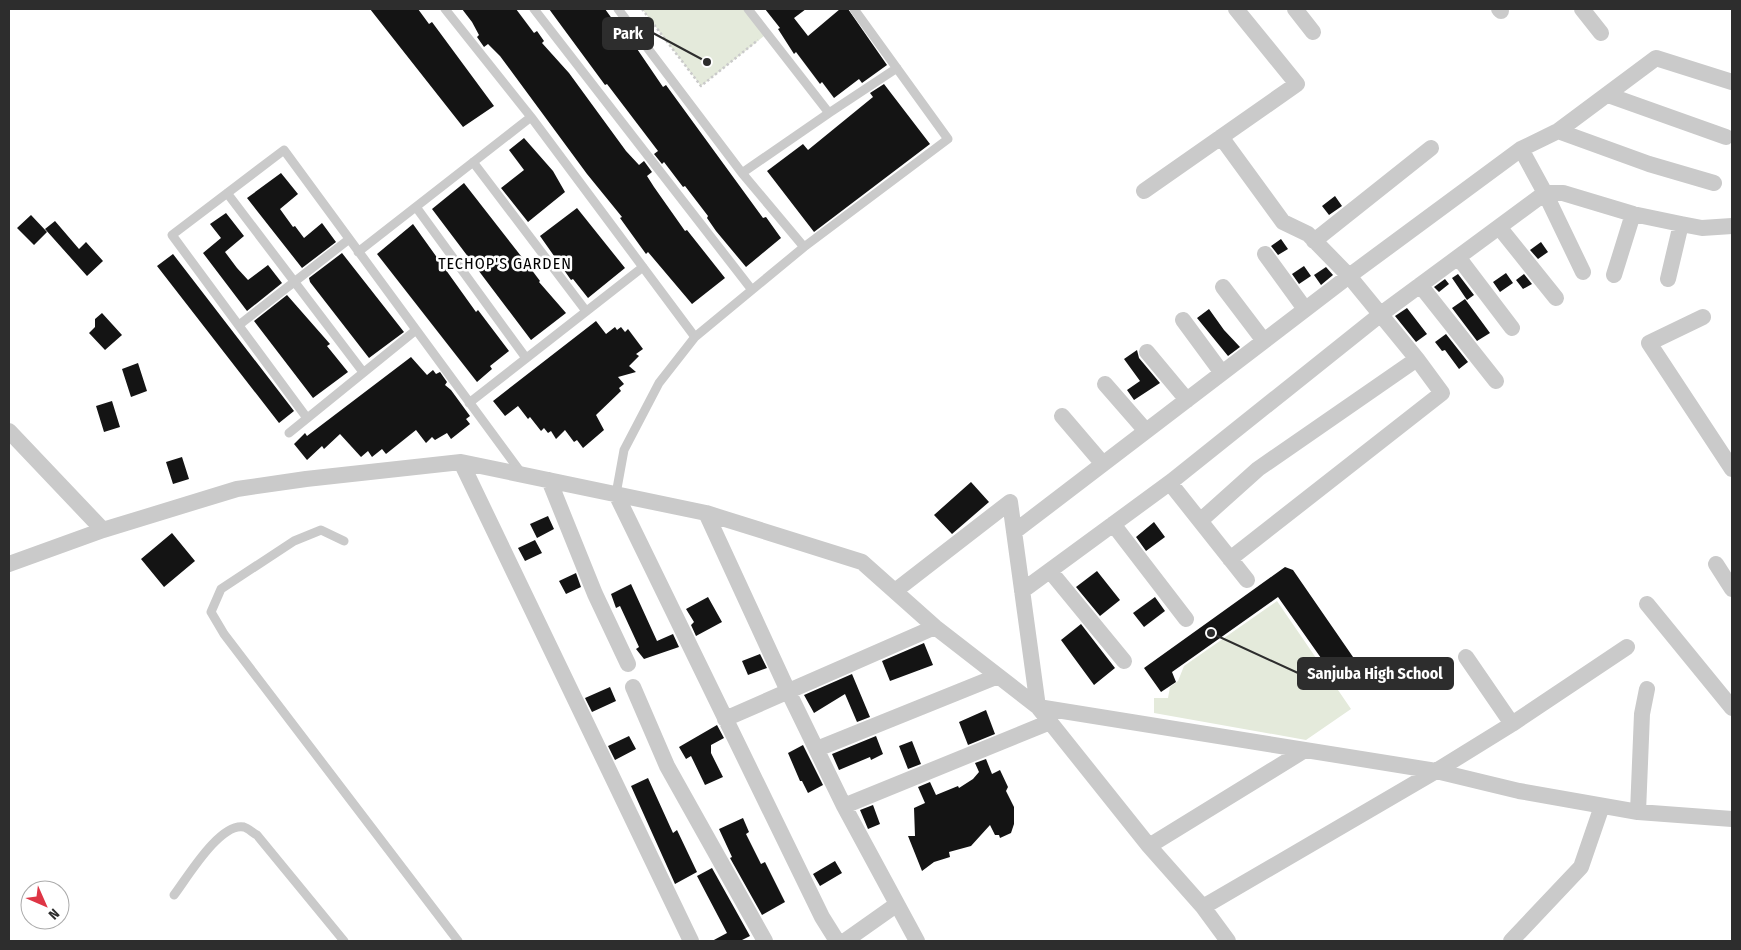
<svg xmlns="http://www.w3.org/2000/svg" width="1741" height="950" font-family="'Fira Sans Condensed',sans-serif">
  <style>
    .green { fill: #e4eadb }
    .building { fill: #141414 }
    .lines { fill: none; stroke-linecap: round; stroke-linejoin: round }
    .path { stroke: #cacaca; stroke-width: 2.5; stroke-dasharray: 2.5 2.5; stroke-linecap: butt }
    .lane { stroke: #cacaca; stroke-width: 9 }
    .street { stroke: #cacaca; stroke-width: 16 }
    .labels { text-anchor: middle; stroke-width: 5; stroke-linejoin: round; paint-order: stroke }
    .neighbourhood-label { font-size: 16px; letter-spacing: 1px; fill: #000; stroke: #fff }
    .leader { fill: none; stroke: #2d2d2d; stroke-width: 2 }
    .callout-dot { fill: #2d2d2d; stroke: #fff; stroke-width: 2 }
    .callout { fill: #2d2d2d; stroke: #2d2d2d; stroke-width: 2 }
    .callout-label { font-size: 16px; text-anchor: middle; font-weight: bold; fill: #fff }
  </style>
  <rect width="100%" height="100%" fill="#fff"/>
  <path class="green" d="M642,9H751L769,32L701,86Z
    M1277,601L1351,709L1306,740L1154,713V698H1168L1170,687L1178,681L1184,666Z"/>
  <path class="building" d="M370,9H418L429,24L432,22L494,106L463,127Z
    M462,9H516L534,33L537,31L544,41L542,43L569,73L626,151L639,165L644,161L652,172L647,176L654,187L685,231L687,230L725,278L692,304L648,252L646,254L620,218L622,217L587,174L500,56L488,44L484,47L477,37L479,35L472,22Z
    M549,9H605L613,20L616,18L663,87L666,85L763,218L766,217L781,238L746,267L716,231L707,218L708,216L685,186L683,187L664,162L662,164L654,154L658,151L607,84L605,85Z
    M765,9H806L794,18L808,36L840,9H848L887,65L862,83L859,79L834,98L822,82L820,84L796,52L794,54L778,29L780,28Z
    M884,84L930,144L814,232L767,171L803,144L808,150L873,97L870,93Z
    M524,138L553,171L565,192L528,222L501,188L524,170L509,150Z
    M281,173L298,194L280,209L293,227L295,226L304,238L322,223L336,242L302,268L247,198Z
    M464,183L528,265L540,281L539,282L566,313L531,340L432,209Z
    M1335,196L1342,206L1329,215L1322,206Z
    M577,208L625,268L588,298L573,279L571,280L540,236Z
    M226,213L244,236L225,252L237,268L248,280L268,265L282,283L247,311L203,253L221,238L210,224Z
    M31,215L47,232L34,245L17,228Z
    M55,221L79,249L86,242L103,261L87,276L45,229Z
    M413,224L476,312L478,310L509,351L490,366L492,369L477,382L377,254Z
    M1281,239L1288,249L1278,255L1271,246Z
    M1541,242L1548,252L1538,259L1530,250Z
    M342,253L404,332L369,358L310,282L309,278Z
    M173,254L294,411L279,423L157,266Z
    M1304,266L1311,276L1299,284L1292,274Z
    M1326,267L1333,275L1321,285L1314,275Z
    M1506,273L1513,283L1500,292L1493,282Z
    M1458,274L1474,295L1467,300L1452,278Z
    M1524,274L1532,284L1523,289L1516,280Z
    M1445,279L1449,284L1439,292L1434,287Z
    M287,295L330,344L327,346L348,372L313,398L254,321Z
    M1465,299L1490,333L1477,341L1452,308Z
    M1407,308L1427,334L1416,342L1395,316Z
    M1209,309L1224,330L1240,347L1228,356L1197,318Z
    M102,313L122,335L105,350L89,333L95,327V319Z
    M596,321L606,334L615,327L617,330L621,327L625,332L628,329L643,349L636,354L639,356L629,366L636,372L618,377L624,384L619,388L621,391L596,415L604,430L583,448L577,440L574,442L565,430L556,439L551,431L548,433L544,428L541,431L530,417L528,419L518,406L505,416L493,401Z
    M1446,334L1468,362L1459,369L1445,350L1442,351L1435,342Z
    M1137,350L1139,358L1160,383L1134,400L1127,390L1140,381L1124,359Z
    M411,357L427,375L433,370L436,374L440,372L447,382L445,385L451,390L470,416L466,419L470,424L451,439L447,433L435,440L432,437L426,443L416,430L386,454L382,449L372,457L368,451L361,457L340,434L324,449L322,446L307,460L294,444L305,433L307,436Z
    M138,363L147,391L131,397L122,369Z
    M112,401L120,427L104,432L96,406Z
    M182,457L189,479L173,484L166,462Z
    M971,482L989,502L952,534L934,515Z
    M548,516L554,529L537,538L530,524Z
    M1154,522L1165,537L1146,551L1136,537Z
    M172,533L195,561L164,587L141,559Z
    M535,540L542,553L525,561L518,548Z
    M1285,567L1293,570L1362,670L1340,685L1278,597L1172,672L1176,682L1161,692L1144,668Z
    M1097,571L1120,600L1100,616L1076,587Z
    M576,573L581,587L566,594L559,581Z
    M631,584L657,641L673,634L679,647L644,659L636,649L639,647L620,606L616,608L611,594Z
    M708,597L722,622L696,636L691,625L694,622L686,609Z
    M1155,597L1165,611L1144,627L1133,613Z
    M1081,624L1115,668L1094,685L1061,640Z
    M924,643L933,665L890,681L882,661Z
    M760,654L767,668L748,675L742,661Z
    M852,674L870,717L857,722L845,694L814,713L804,695Z
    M610,687L616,701L592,712L585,698Z
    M986,710L995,734L968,745L959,722Z
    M717,725L724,738L711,745V753L723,777L705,785L691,756L686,759L679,747Z
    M629,736L636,749L615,760L608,746Z
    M876,736L883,754L871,760L870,757L839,770L832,754Z
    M912,741L921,764L908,769L899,746Z
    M803,745L823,785L808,793L802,781H800L788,753Z
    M986,759L992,774L1000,770L1008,787L1006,791L1014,807V824L1011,833L1000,838L999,835H995L990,825L971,846L949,852L950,857L934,862L922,871L908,836H915L914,808L925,803L918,787L930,782L936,795L958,786L959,788L973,779L979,772L975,763Z
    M648,778L673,833L677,830L697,872L675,884L631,786Z
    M873,805L880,824L868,829L860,810Z
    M743,818L749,832L746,834L761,864L765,862L785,902L762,915L730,858L732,857L719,829Z
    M835,861L842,873L820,886L813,874Z
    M712,868L750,936L740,941H712L727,933L697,876Z"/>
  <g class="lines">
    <path class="path" d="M642,9L701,86L758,40"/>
    <path class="lane" d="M445,9L531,117
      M534,9L752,290
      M829,113L897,68
      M473,162L586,311
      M742,173L829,113L748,9
      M227,193L363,372
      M416,207L526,358
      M804,247L948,139L854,9
      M358,252L531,117L695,337
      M239,325L348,240
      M469,403L643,267
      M307,418L172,235L284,150L522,474
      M289,433L416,330
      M616,494L624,450L659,383L695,337L804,247L742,173L618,9
      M344,541L321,530L294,541L221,589L211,612L224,634L458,941
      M174,895C187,878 220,822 244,827C248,828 253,833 257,835L344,941"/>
    <path class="street" d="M1295,9L1313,32
      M1499,9L1501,11
      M1582,9L1601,33
      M1608,95L1726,137
      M1558,131L1649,164L1714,183
      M1521,149L1545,193L1583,272
      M1144,191L1297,84L1236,9
      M1499,227L1556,298
      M1314,241L1431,148
      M1265,254L1305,309
      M1458,257L1512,328
      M1614,275L1633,214
      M1668,279L1681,224
      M1420,285L1496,381
      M1223,287L1264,341
      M1703,317L1649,343L1732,469
      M1183,320L1222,373
      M1147,352L1187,400
      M1105,384L1146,431
      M1062,416L1103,464
      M9,431L103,530
      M461,462L691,941
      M549,480L595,594L628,664
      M1170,483L1247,580
      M616,494L822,917L837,941
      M706,513L788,691L844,806L917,941
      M1200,521L1258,469L1417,359L1349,276L1308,234L1283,222L1221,137
      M1113,524L1186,619
      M1014,532L1349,276L1521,149L1558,131L1656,58L1732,82
      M1230,559L1442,393L1417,359
      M9,564L103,530L237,489L306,479L461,462L706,513L862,562L935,627L1038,707L1149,846L1203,907L1228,941
      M1716,564L1732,589
      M1050,571L1124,661
      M895,591L1010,502L1038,707
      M1022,591L1172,481L1381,314L1545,193H1563L1633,214L1681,224L1702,228L1732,226
      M1647,604L1732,708
      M1466,657L1512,724
      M633,687L667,766L765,941
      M1038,707L1436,771L1519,791L1638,812L1732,819
      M725,719L935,627
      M817,749L998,676
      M844,806L1050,722
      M1638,812L1642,714L1647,689
      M1149,846L1305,750
      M1203,907L1436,771L1512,724L1627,647
      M845,941L896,905
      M1511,941L1581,867L1602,806"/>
  </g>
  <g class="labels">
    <g class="neighbourhood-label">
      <text x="505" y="269">TECHOP'S GARDEN</text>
    </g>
  </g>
  <path class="leader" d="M707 62L653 33M1211 633L1298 673"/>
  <g class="callout-dot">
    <circle cx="707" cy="62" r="5"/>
    <circle cx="1211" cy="633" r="5"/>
  </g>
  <g class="callout">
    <rect x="603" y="18" width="50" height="31" rx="5"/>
    <rect x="1298" y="658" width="155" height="31" rx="5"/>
  </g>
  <g class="callout-label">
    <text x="628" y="39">Park</text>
    <text x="1375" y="679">Sanjuba High School</text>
  </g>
  <rect width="1741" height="950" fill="none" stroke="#2d2d2d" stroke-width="20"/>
  <g transform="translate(45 905) rotate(135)"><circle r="24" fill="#ffffff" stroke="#ababab"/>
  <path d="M0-4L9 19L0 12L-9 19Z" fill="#de3545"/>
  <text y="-8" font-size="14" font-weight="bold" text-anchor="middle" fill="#2d2d2d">N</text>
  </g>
</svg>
